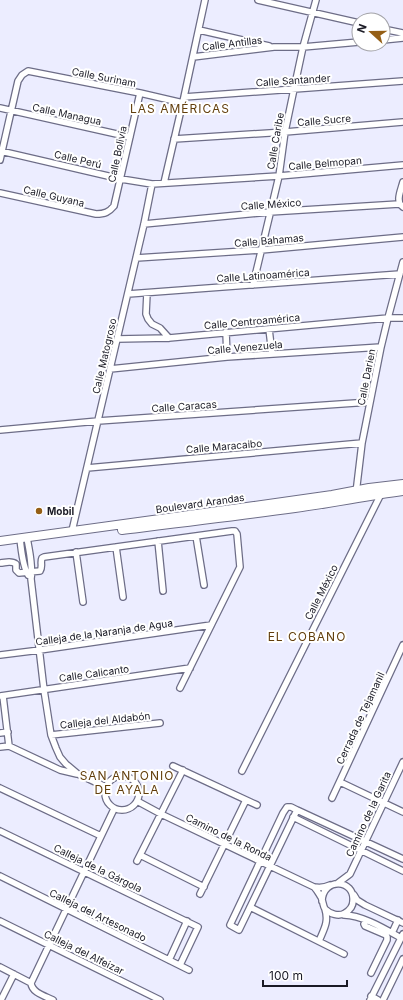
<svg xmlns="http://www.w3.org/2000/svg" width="403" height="1000" font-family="Inter,sans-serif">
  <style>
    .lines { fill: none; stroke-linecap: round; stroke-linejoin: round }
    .minor-casing { stroke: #6d6d87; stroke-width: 8 }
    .secondary-casing { stroke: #6d6d87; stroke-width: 10 }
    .minor { stroke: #fff; stroke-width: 5.5 }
    .secondary { stroke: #fff; stroke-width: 8 }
    .poi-dot { fill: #955f16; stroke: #fff; stroke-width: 1.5 }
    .labels { text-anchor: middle; stroke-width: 4; stroke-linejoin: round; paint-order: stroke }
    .street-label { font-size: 10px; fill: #1a1a25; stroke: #fff }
    .poi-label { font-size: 10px; font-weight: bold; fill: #1a1a25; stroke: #fff; text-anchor: start }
    .quarter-label { font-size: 12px; letter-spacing: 1px; fill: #623e0b; stroke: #fff }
  </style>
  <rect width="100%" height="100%" fill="#ecedff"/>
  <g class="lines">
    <defs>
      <path id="minor" d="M258,0L359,23
        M383,29L403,33
        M199,30L269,46
        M383,40L403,38
        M193,57L274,47H303L359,42
        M184,97L403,81
        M0,108L130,137
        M174,139L285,132L403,122
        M0,151L121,179L152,184L279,176L403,165
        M0,160L18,81L22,75L28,71L140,93L183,103
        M403,182C401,190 395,202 403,207
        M164,183L184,97L205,0
        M0,193L96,214C105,214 109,212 114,206L140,93
        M144,224L270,212L399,204
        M136,258L261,250L403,237
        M253,285L279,176L285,132L294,89L303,47L316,0
        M147,293L146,314L148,319L152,324L160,328L169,338
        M128,294L400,274
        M269,329L272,354
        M226,332L227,357
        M117,339L169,338L388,318H403
        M110,369L227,357L381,347
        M0,430L98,421L370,402
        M87,468L362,443
        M356,493L362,443L381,347L388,318L403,262
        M72,531L144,224L152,184
        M196,536L204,585
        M27,537C29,551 33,564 31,579L44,690L51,735L56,748L60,757L66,764L78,774L106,787
        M20,538C21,549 23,566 28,575
        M158,541L163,591
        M116,547L123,597
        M76,552L83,602
        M0,563C5,563 11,560 16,564V570L19,573L40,571C43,567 40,562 42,558L44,557L232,531H235L237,534L240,567L180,688
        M0,655L40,650L211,625
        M0,696L190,668
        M3,696L9,746
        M0,733L8,732
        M51,735L160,723
        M9,746L60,770L77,774
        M0,747L9,746
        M173,766L257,805
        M242,771L381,494
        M105 793a17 17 0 1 1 34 0a17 17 0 1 1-34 0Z
        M340,782L403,812
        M0,788L101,836
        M332,798L403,645
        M137,801L161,814L314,887C320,888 324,888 330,885
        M297,810L239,930L230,925L283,813L287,807H291L297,810L403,859
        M293,817L403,871
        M0,831L198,927L180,965
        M140,855L204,887
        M137,861L183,770
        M0,876L189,970
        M338,883L350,874L403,762
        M314,887C317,890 319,894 321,897C323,901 323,906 325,909C330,914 339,917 345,913C350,910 353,906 353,901C355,879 323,877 322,901
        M200,894L246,800
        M354,895L357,900L365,905L403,923
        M250,907L344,954
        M344,915C362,915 385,929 401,938
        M0,921L160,1000
        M366,921L364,924L365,926L386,935L387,937V940L371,973
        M392,933L398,920
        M319,941C324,929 329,922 325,909
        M169,960L187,921
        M0,967L31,983C32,993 45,996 53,1000
        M31,983L114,809
        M371,996L378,1000
        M1,1000L14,974
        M370,1000L403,934
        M383,1000L403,959"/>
      <path id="secondary" d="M122,530C179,523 237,516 295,508C331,503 367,496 403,491
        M0,541L254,506L332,495L369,488L403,484"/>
    </defs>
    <use href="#minor" class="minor-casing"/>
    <use href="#secondary" class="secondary-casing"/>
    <use href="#minor" class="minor"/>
    <use href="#secondary" class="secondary"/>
  </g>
  <circle class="poi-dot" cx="39" cy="511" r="4"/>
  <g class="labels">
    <g class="street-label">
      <text transform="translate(232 43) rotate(-7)" y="4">Calle Antillas</text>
      <text transform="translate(104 77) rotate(11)" y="4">Calle Surinam</text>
      <text transform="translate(293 80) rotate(-4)" y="4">Calle Santander</text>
      <text transform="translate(67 114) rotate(12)" y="4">Calle Managua</text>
      <text transform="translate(324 120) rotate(-5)" y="4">Calle Sucre</text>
      <text transform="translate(275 141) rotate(-80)" y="4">Calle Caribe</text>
      <text transform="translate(117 154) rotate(-78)" y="4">Calle Bolivia</text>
      <text transform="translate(78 159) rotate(13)" y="4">Calle Perú</text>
      <text transform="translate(325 163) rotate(-5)" y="4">Calle Belmopan</text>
      <text transform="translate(54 196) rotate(13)" y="4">Calle Guyana</text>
      <text transform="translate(271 204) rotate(-4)" y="4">Calle México</text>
      <text transform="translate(269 240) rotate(-5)" y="4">Calle Bahamas</text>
      <text transform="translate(263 275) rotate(-4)" y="4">Calle Latinoamérica</text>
      <text transform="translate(252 321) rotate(-5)" y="4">Calle Centroamérica</text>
      <text transform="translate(245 347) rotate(-5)" y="4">Calle Venezuela</text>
      <text transform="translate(104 356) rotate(-77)" y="4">Calle Matogroso</text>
      <text transform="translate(366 377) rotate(-79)" y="4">Calle Darien</text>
      <text transform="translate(184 406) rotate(-4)" y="4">Calle Caracas</text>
      <text transform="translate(224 446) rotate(-5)" y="4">Calle Maracaibo</text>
      <text transform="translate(200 503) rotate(-8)" y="4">Boulevard Arandas</text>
      <text transform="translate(321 592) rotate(-63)" y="4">Calle México</text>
      <text transform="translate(104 632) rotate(-8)" y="4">Calleja de la Naranja de Agua</text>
      <text transform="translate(94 673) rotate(-8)" y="4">Calle Calicanto</text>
      <text transform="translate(360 718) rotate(-65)" y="4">Cerrada de Tejamanil</text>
      <text transform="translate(105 720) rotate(-6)" y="4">Calleja del Aldabón</text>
      <text transform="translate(368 814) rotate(-65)" y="4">Camino de la Garita</text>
      <text transform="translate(229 837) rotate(26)" y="4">Camino de la Ronda</text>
      <text transform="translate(98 868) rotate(26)" y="4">Calleja de la Gárgola</text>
      <text transform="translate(98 915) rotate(26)" y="4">Calleja del Artesonado</text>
      <text transform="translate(84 952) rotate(26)" y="4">Calleja del Alfeizar</text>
    </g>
    <g class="poi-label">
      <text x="47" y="515">Mobil</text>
    </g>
    <g class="quarter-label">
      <text x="180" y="113">LAS AMÉRICAS</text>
      <text x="307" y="641">EL COBANO</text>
      <text x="127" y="780">SAN ANTONIO<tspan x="127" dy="14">DE AYALA</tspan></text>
    </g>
  </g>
  <g transform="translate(371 32) rotate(291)"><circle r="19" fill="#ffffff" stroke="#a3a3a8"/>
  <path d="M0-3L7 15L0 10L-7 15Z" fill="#955f16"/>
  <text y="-6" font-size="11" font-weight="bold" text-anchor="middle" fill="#1a1a25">N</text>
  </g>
  <path d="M263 980v6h84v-6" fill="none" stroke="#1a1a25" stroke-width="2"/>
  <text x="269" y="980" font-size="12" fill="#1a1a25" stroke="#ffffff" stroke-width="3" paint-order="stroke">100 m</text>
</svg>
